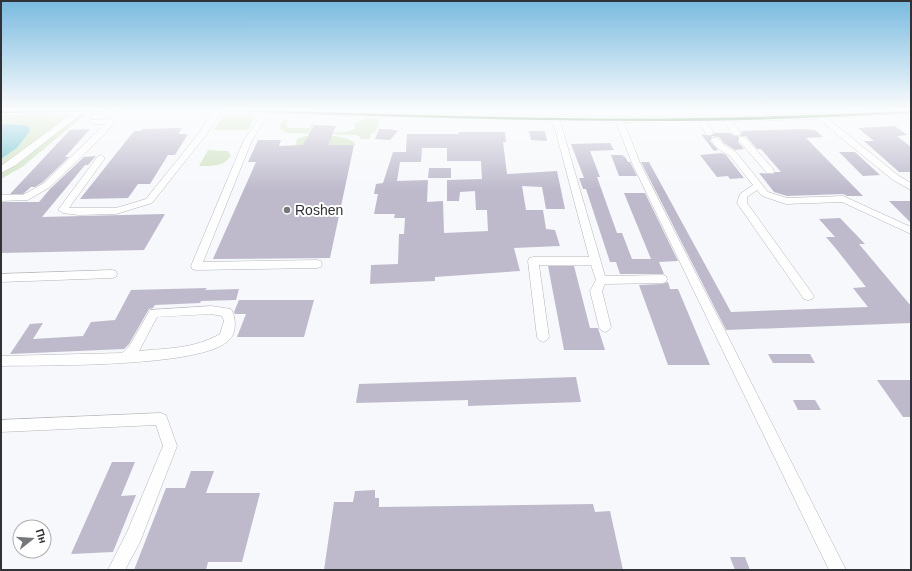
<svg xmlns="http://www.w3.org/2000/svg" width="912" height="571" font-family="Helvetica,sans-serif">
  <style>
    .green { fill: #d0e3c2 }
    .water { fill: #73c4d2 }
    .building { fill: #bebacc; fill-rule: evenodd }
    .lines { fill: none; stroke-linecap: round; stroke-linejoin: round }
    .minor-casing { stroke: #b3b5b7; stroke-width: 1 }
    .minor { fill: #fefefe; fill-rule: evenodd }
    .cycleway-casing { stroke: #fff; stroke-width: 2 }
    .cycleway { fill: #1b5e20; fill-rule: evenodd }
    .poi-dot { fill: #76777a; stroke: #fff; stroke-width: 1.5 }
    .labels { text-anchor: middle; stroke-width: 4; stroke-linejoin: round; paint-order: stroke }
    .poi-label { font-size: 14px; fill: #313235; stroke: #fff; text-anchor: start }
  </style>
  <rect width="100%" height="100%" fill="#f6f8fb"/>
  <path class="green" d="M86,114L22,167L1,179V159L17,148L30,131L25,125L1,124V115Z
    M224,115H256L248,130H214Z
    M367,117L380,118L375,133H371L369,139H361L359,136L356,135L287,133L279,128L283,120H289L286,125L288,128H310L315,118H317L310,132C322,132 347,135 356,128L354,124Z
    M305,136C317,136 350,133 356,145L295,146L297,139Z
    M208,150L227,151L231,155C225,167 211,166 199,166Z"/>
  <path class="water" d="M1,124L25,125L29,127L30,131L17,148L1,159Z"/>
  <path class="building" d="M314,125L336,126L328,145H354L330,258L213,259L256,162H248L258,140H281L279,146L303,145Z
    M895,126L907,135L897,136L911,147V172H899L864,141H874L858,128Z
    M182,128L178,134H188L175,155H168L150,184H138L128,198L80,199L134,131H141L142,129Z
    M90,129L65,157H69L43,182L35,187H31L23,194H10L70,130Z
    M379,129H390L398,131L390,140L375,139Z
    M803,129L815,130L823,137L806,138L863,196H847L843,194L787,196L774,192L759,173L773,174L775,172H781L761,149H757L746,136H739L742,133L741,131Z
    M529,131H545L547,141L531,140Z
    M459,132H505L506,142H503L507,174L557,171L565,209H546L542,187L522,186L526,210H543L546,229L555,230L560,246L514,248L520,271L435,277V281L370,284L371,265L398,264L399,234H404L405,218H394L395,214H374L378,194H374L376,184L383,183L393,152H406L407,134H459ZM422,148H447V161H481L482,179L447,180V201H459L460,192L475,191L476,210H487L488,231L444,233L443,201L427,202L428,180L397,181L400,162H421Z
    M715,133H730L734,136H738V142L744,149L735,150L724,143L719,137L712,136L710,141L718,150L714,151L701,134L710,136Z
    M610,143L614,150L590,151L600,177H597L617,233H622L632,259H651L624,193H645L678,261L659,262L664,274H620L616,262H610L586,189H583L579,178H584L571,144Z
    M839,152H855L880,175L863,176Z
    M722,153L726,155L744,178L730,179L728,176L717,177L700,155Z
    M611,155H622L625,157L628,162H630L637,176H619Z
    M96,156L88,165H85L42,217L165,214L144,250L1,253V202H39L50,189L84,157Z
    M641,162H649L731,312L868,307L853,288L866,287L837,250L826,237H835L819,219L840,218L865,244H859L911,306V323L726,330Z
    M429,168H451V178H428Z
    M889,201H911V223Z
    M548,266H574L590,328H598L605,350H564Z
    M668,282L670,289H678L710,365H668L639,285L662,284Z
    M207,288L205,290L239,289L236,300L201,301L200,303L155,305L153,308L149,309L129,344L124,349L10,354L30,324L43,323L33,339L83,336L91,322L115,320L131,290Z
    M239,300H314L304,337H237L246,314H235L234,312Z
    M768,354H810L815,363H773Z
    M576,377L581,402L468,406V400L356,403L359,384Z
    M877,380H911V417H903Z
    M793,400H815L821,410H798Z
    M112,462H135L121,496L136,495L113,552L71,554Z
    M191,471H214L206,493H260L242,562H208L206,570H134L166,488H185Z
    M375,490V498H379V507L593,504L595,512L610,511L623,570H324L334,502H353L355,491Z
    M730,557H745L750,570H735Z"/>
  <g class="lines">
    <defs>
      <path id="minor" d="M1,110H132L128,112L82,113L16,165L1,173V166L73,113L1,114Z
        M214,110C375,110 535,119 695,117L690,110H698L703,117L911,110V114L827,118L899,176L911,183V190L893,180L818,119L731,121L741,133L737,135H734L723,121H706L714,133L710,135H707L698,121L624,122L640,163L846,570H829L632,163L616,122L560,121L605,276L662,275L666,276L667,279L666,282L662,283L605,284L602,291L611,327L609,330L605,332L601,330L599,327L590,291L596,280L591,265H539L549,337L547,340L543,342L539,340L537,337L528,261L529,258L533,257H589L553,121L269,114L252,140L203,262L317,260L321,261L322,264L321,267L317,268L196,270L192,269L191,266L244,140L262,114L221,112L205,136L152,203L116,214L79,215L63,213L58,210L98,156L101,155L105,158L69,208H116L146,199L199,133Z
        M111,119L115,121L104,135L50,187L28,200L1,201V195H23L44,183L105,124H94L90,122L91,120Z
        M739,137H745L773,169L774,171L773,173H767L739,141Z
        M712,138H718L723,144L736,152L768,192L787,198L843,196L911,227V234L842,202L786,204L762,196L757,190L747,197V203L814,296L812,299L808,300L804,299L737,203L740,194L753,185L730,156L717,148L711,140Z
        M112,270L116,271L117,274L116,277L112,278L1,282V274Z
        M211,306L231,309C236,317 237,333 229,340C203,368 43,365 1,366V356L122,353L130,345L150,310ZM211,314L222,316L224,321L220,334C193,349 169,348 139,351L157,317Z
        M161,413L166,415L177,446L140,542L125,570H108L128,530L163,446L156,425L1,432V420Z"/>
    </defs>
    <use href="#minor" class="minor-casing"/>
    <use href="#minor" class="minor"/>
    <defs>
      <path id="cycleway" d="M38,110H130L128,111L1,113V111Z
        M221,110C279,110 337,113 394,114C451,116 508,117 564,118C680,120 796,116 911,111V113C825,118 738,121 652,121C509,121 366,116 223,111Z"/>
    </defs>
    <use href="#cycleway" class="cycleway-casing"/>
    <use href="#cycleway" class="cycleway"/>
  </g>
  <linearGradient id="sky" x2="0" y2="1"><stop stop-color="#79badf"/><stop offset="0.58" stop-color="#fbfcfd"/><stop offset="1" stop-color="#fbfcfd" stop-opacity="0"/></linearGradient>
  <rect width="912" height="190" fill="url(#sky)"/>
  <circle class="poi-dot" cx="287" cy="210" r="4"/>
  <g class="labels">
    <g class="poi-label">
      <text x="295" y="215">Roshen</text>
    </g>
  </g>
  <rect width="912" height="571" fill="none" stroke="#313235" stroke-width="4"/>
  <g transform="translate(32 539) rotate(73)"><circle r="19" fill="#ffffff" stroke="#adadae"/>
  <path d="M0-3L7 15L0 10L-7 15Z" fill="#76777a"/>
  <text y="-6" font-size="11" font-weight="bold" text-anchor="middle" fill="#313235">Пн</text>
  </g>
</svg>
